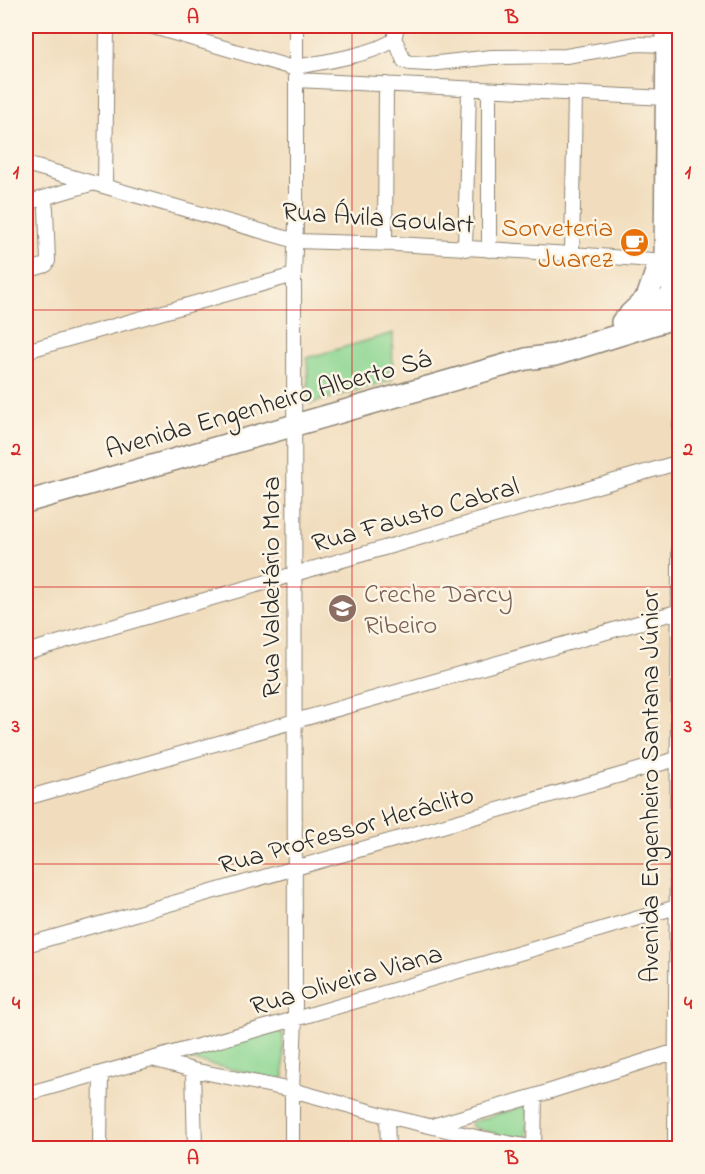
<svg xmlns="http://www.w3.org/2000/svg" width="705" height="1174" font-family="'Indie Flower',sans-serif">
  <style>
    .green { fill: #8cd692; stroke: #5c805e; stroke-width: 1.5 }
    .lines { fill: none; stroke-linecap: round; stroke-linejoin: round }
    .street-casing { stroke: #8e8474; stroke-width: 16 }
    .primary-casing { stroke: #8e8474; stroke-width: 24 }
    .street { stroke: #fff; stroke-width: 14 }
    .primary { stroke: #fff; stroke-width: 21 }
    .grid { fill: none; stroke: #d62828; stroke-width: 1.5; stroke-opacity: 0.55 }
    .labels { text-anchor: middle; stroke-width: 5; stroke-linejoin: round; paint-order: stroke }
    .street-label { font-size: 27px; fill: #2b2b2b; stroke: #fcf5e5 }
    .food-label { font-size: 27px; fill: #c56008; stroke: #fcf5e5; text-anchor: end }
    .education-label { font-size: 27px; fill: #785e54; stroke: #fcf5e5; text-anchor: start }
    .neatline { fill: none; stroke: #d62828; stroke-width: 2 }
    .grid-label { font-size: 20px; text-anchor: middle; font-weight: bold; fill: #d62828 }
  </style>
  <rect width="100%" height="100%" fill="#fcf5e5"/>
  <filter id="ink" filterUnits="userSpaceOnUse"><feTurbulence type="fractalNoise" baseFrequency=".0167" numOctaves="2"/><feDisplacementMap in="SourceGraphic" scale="12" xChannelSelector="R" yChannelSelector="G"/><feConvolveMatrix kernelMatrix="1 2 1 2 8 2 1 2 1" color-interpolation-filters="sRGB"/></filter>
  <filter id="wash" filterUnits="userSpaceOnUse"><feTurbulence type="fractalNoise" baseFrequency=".008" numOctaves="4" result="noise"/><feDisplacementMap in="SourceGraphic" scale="24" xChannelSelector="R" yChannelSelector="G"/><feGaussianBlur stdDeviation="1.35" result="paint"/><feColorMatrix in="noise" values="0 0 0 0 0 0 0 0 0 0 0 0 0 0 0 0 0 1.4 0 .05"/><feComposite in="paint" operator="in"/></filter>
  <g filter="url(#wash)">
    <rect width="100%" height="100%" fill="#f1ddbd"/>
    <path class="green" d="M393,333L392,380L309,404L307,358Z
      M278,1031L283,1034L284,1077L280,1080L186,1059V1057L188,1055Z
      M524,1106L528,1107L529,1140L525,1142L472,1127L470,1123L472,1122Z"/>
  </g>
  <g filter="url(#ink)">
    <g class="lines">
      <defs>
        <path id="street" d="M150,26L296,69
          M394,40L397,44L404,61L410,63L429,64L492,57L566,56L637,44L667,45
          M296,67C323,62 372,55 394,40L397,26
          M296,80L667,98
          M26,164L296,241L396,244L572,254L665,261
          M105,185L107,26
          M26,203L94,183
          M385,244L386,84
          M465,249L469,89
          M489,250V90
          M572,254L575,94
          M26,271L46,265L48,261L46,209L44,198
          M26,351L294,275
          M26,652L680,462
          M26,798L680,611
          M26,945L680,758
          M152,1059L193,1070L292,1090L387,1116L480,1138L536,1148
          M193,1070L195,1148
          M26,1094L295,1019L680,906
          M387,1116L388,1148
          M432,1126L535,1096L680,1050
          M100,1148L101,1073
          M292,1148V1090L295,1019L294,275L296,224V26
          M534,1148L535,1096
          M675,1148L680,424"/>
        <path id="primary" d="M667,26L665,261L680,315
          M630,314L647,298L656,272L665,261
          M622,322L658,305L674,295
          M26,502L526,359L555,355L680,316"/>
      </defs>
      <use href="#street" class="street-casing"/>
      <use href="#primary" class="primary-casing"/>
      <use href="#street" class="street"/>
      <use href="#primary" class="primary"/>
    </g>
  </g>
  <path class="grid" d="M352,26V1148M26,310H680M26,587H680M26,864H680"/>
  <defs>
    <symbol id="cafe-disc" viewBox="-11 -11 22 22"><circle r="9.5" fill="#e8710a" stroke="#fcf5e5"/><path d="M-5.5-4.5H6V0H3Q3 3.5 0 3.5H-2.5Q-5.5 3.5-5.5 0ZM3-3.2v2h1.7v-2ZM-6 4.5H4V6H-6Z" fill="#fff"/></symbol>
    <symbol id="school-disc" viewBox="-11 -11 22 22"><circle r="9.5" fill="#8d6e63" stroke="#fcf5e5"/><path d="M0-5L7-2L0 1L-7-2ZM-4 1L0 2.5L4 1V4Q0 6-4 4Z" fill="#fff"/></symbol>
  </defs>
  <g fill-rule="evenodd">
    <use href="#cafe-disc" x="618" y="226" width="33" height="33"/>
    <use href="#school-disc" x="326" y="592" width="33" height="33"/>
  </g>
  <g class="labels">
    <g class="street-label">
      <text transform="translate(378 217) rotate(4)" y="9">Rua Ávila Goulart</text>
      <text transform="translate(268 403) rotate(-16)" y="9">Avenida Engenheiro Alberto Sá</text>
      <text transform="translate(415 514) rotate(-16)" y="9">Rua Fausto Cabral</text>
      <text transform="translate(270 587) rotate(-90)" y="9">Rua Valdetário Mota</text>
      <text transform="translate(649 786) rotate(-90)" y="9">Avenida Engenheiro Santana Júnior</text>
      <text transform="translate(346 829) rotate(-16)" y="9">Rua Professor Heráclito</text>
      <text transform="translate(346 979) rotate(-16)" y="9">Rua Oliveira Viana</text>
    </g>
    <g class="food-label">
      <text x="613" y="236">Sorveteria<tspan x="613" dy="31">Juarez</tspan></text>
    </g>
    <g class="education-label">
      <text x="364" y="602">Creche Darcy<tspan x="364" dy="31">Ribeiro</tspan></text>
    </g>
  </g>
  <rect width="705" height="1174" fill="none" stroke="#fcf5e5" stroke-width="66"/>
  <rect x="33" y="33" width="639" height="1108" class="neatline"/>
  <g class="grid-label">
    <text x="193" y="23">A</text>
    <text x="512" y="23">B</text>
    <text x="16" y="178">1</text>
    <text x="688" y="178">1</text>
    <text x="16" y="455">2</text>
    <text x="688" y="455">2</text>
    <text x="16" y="732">3</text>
    <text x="688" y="732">3</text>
    <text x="16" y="1009">4</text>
    <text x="688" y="1009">4</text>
    <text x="193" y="1164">A</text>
    <text x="512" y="1164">B</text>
  </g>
</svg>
